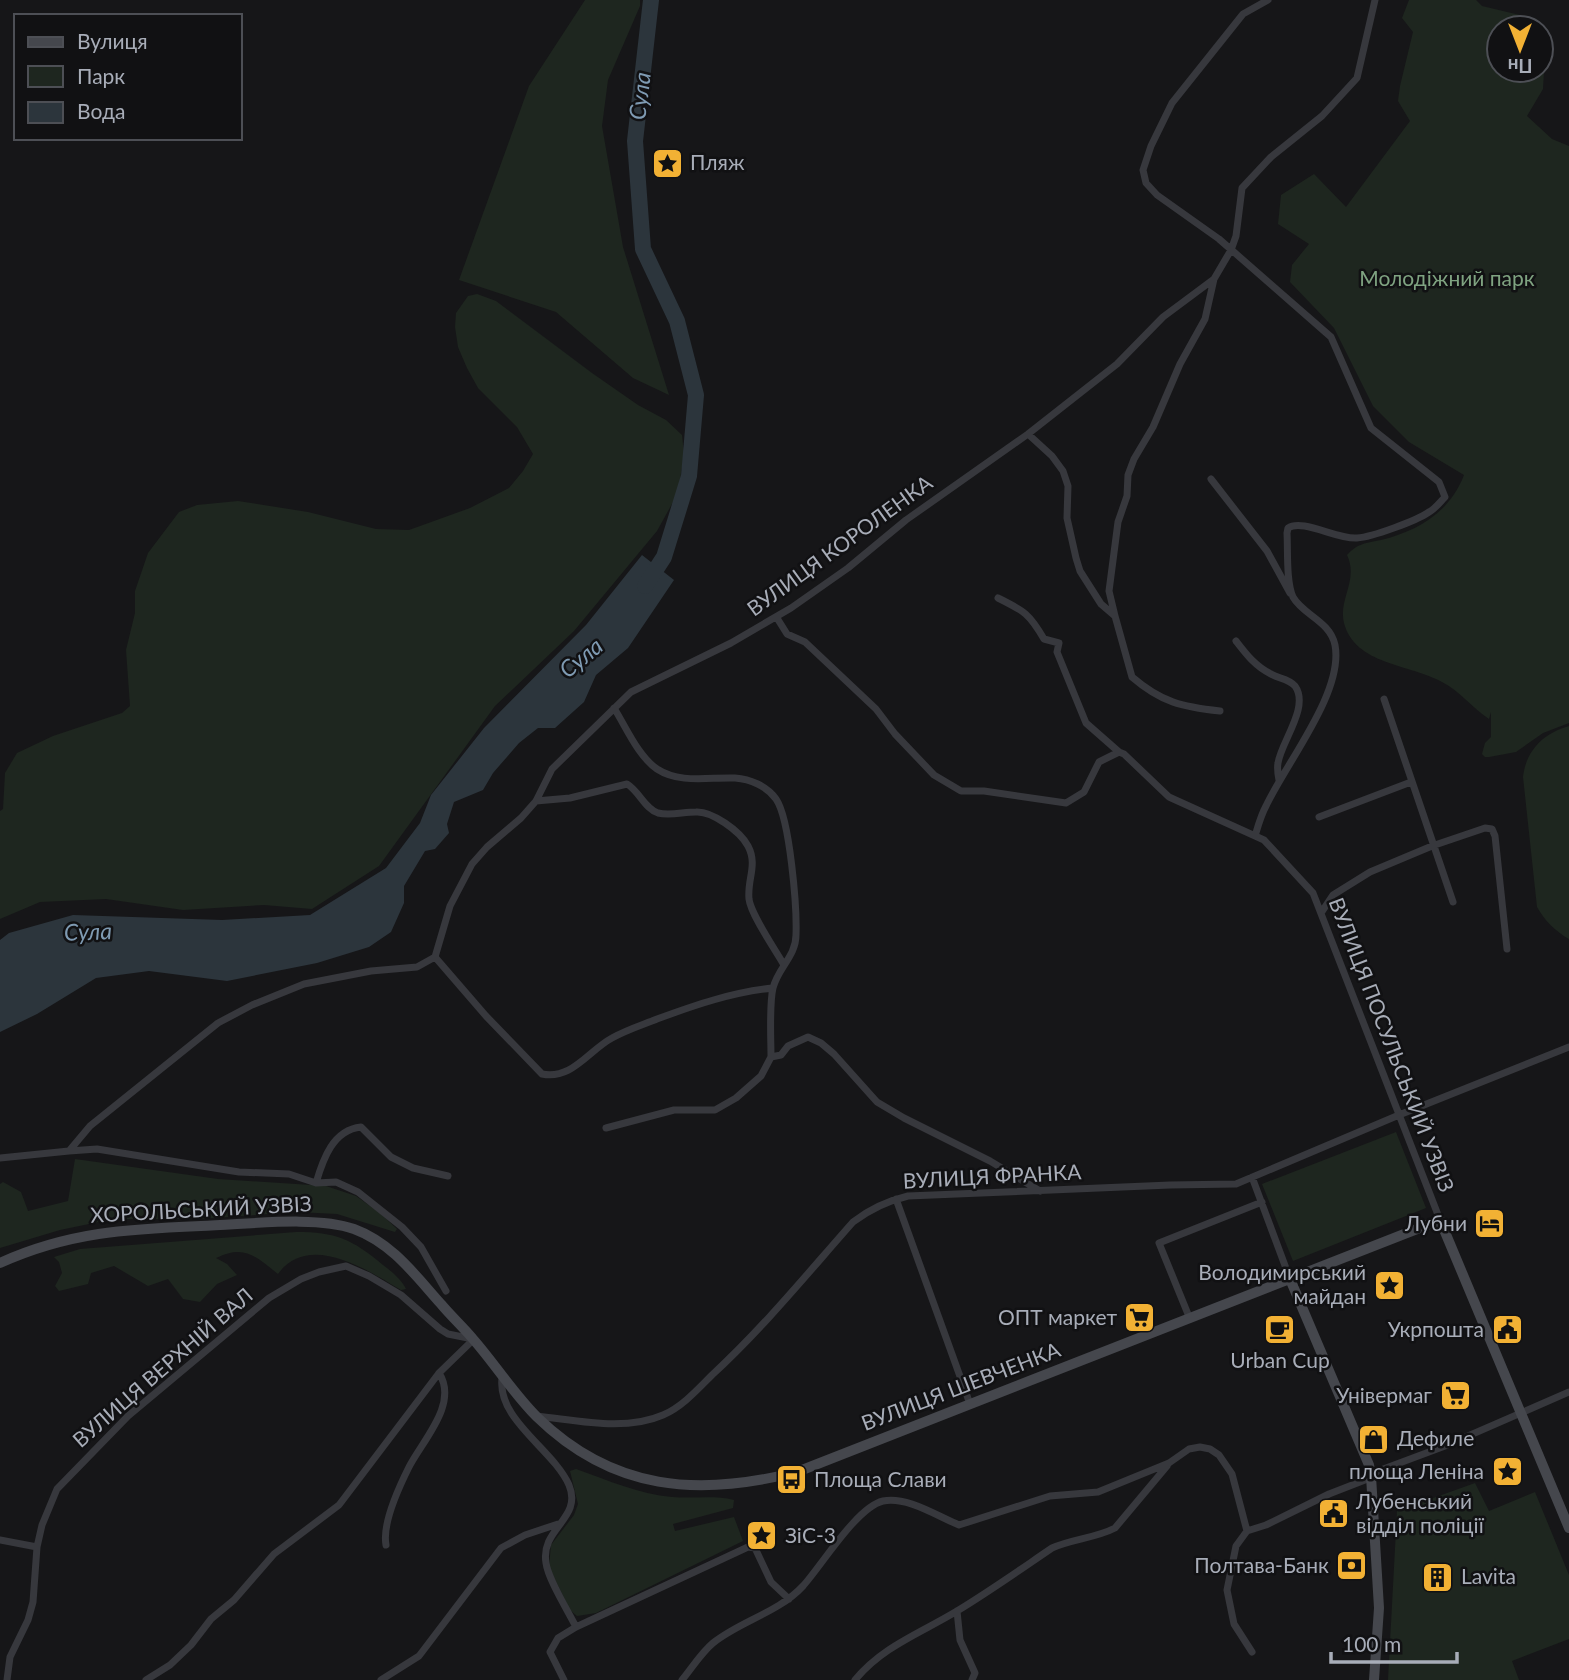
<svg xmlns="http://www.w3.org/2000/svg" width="1569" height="1680" font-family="Lato,sans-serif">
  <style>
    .green { fill: #1e261f; fill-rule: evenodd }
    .water { fill: #2c353c }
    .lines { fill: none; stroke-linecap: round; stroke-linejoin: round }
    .river { stroke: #2c353c; stroke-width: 16 }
    .street { stroke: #37383d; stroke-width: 7 }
    .secondary { stroke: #45474d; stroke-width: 10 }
    .labels { text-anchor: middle; stroke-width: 5; stroke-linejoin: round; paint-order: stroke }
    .poi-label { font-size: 21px; fill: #a8adb8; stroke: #111113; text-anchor: end }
    .park-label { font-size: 21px; fill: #7fa381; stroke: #111113 }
    .street-label { font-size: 21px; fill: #a8adb8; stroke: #111113 }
    .water-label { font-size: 23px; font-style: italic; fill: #7f9bb3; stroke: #111113 }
  </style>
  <rect width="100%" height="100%" fill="#161618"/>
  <path class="green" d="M585,0H640V6L608,80L602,126L623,247L669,395L633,378L556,312L459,280L529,86Z
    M1409,0H1476L1482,6L1537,19L1546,35L1543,89L1527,116L1552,139L1569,146V723L1543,733L1516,752L1489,757H1485L1482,754L1485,743L1491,737V712L1489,719C1472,708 1460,691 1442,682C1410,664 1355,665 1344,623C1338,599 1359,580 1347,555C1358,543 1366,543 1381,540C1418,531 1450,512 1464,475L1409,442L1373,406L1334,328L1290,282L1292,265L1309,244L1278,224L1281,195L1314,174L1346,207L1410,121L1398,101L1400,86L1413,32L1402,18ZM1499,28H1541V70H1499Z
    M477,294L496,301L592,373L638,405L666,420L682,435L684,454L678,493L657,531L574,631L495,706L379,866L312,909L264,905L183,910L106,899L40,902L0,919V811L3,809L5,773L17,753L53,736L122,713L130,706L126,650L135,613V591L148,553L179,512L197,505L238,501L308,512L376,529L409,530L470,508L509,488L523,471L533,454L517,427L478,388L467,368L458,347L455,327L456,313L468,296Z
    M1569,726V939C1555,931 1545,921 1537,907L1523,777C1526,750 1544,733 1569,726Z
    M1396,1132L1426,1208L1293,1261L1262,1184Z
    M75,1159L218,1179L326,1186L356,1196L380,1213L397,1229L395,1232L337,1214L297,1212L199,1219H113L60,1230L0,1248V1184L3,1182L21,1192L28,1211L68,1201Z
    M296,1232C336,1232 352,1239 383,1265C391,1271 402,1280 406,1289L401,1290C369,1271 309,1231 278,1274C255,1256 245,1244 216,1258L227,1264L237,1275L217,1284L200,1302L183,1299L168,1279L148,1286L114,1266L91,1273L88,1284L59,1291L55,1286L62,1273L59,1262L54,1257L80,1249Z
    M576,1469C607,1480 639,1494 672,1497C693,1499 714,1495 734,1500L733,1508L673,1524L675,1531L734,1517L743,1541L596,1613L577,1616L570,1610L549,1567L551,1545L574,1515L578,1504L570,1471Z
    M1475,1483L1489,1511L1535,1492L1569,1575V1639L1512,1661L1519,1680H1388L1397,1511Z"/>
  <path class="water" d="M642,555L674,580L628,648L596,675L584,702L555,728H538L519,743L493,773L483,790L454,802L447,824L449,833L435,849L425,851L404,886V903L391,932L369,947L317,963L227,981L149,971L96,978L37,1014L0,1032V940L9,933L73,915L222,920L310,915L386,868L420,823L431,795L484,728L586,625Z"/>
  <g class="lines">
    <path class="river" d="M645,586L664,557L689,476L696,395L677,321L643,249L635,141L651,0"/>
    <path class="street" d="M1028,434L1052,456L1063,471L1068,486L1067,518L1076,558L1080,571L1101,604L1115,616L1132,677C1161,702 1182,707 1220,711
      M1211,479L1267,551L1290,593
      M998,598C1024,611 1029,613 1044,639L1059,643L1057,652L1086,723L1119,752
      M1115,616L1109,591L1118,522L1127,496L1128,475L1134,459L1153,427L1180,364L1205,319L1214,279
      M777,618L787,634L805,642L876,709L895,734L934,775L961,791H984L1066,803L1084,792L1099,762L1119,752L1124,754L1169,797L1264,840L1313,893L1440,1220
      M1236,641C1246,654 1255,666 1271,674C1279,679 1288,678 1295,686C1310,707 1281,742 1278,763C1277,768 1278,775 1279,780
      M1384,699L1453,902
      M614,708C626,727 638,756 657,769C680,784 709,777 735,778C750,779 767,786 776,799C790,819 797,908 796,935C796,956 778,968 773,988C769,1005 771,1038 771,1057L781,1055L788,1046L808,1037L821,1043L834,1054L877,1102L904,1118L990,1161L1040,1191
      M536,801L570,798L627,784C639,791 645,809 658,813C670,816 683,812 696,812C712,811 740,831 748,846C758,865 747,879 749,899C751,915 775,949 784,965
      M1319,817L1411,782
      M1255,836C1258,826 1261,815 1266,806C1286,763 1344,692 1335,645C1330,621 1303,615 1293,597C1286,582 1288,550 1287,533L1288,528C1302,518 1338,540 1357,538C1372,537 1416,521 1429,512C1435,509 1440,502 1445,497L1439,482L1371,428L1331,337L1219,239L1157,195L1146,183L1143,170L1151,146L1172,103L1243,14L1268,0
      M1321,913L1333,895L1370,872L1432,846L1485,828L1492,829L1495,836L1507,949
      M435,957L486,1016L542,1074C572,1080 588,1051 612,1038C626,1030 642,1025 657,1019C695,1005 733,992 773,988
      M606,1128L674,1110H715L736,1098L761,1076L771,1057
      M69,1151L97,1149L239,1172L289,1174L316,1183L336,1182L358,1192L402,1227L421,1247L446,1291
      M0,1158L69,1151L90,1126L218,1023L252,1005L304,984L371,971L417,967L435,957L450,906L472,864L487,847L521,818L536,801L552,769L631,692L731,643L791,608L848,568L906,520L1028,434L1117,364L1163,317L1214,279L1231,250L1236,236L1242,188L1271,157L1322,116L1357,78L1375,0
      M1252,1177L1290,1279
      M316,1183C323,1159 333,1130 361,1127L391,1157L413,1168L448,1176
      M896,1199L970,1404
      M1190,1319L1159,1243L1262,1202
      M502,1378C497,1420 553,1449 569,1485C583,1519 540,1528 546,1563C548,1579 568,1611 576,1627
      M536,1416C576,1420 624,1432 663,1415C682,1407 698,1389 712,1375C763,1328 807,1274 853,1222C870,1209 887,1201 908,1196L1170,1185L1236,1184L1399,1115L1569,1047
      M0,1540L37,1547
      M386,1545C382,1524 399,1487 409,1467C422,1441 459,1404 439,1373
      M957,1611L960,1640L975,1673L972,1680
      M1252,1652L1234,1624L1227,1590L1236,1546L1247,1531L1266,1525L1329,1494L1365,1480L1378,1471L1445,1446L1569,1392
      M7,1680L10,1657L28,1620L33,1602L37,1547L42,1525L57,1489L128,1416L269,1298L301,1279L319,1272L346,1266L369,1276L401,1295L440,1329L448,1334L473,1339
      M146,1680L170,1665L191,1645L211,1619L234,1600L274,1554L339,1505L439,1373L474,1339
      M381,1680L419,1656L501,1548L525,1535L558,1524
      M564,1680L550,1652L558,1638L576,1627L748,1547L755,1548L771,1582L789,1599
      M682,1680C692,1668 701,1653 713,1643C740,1621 778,1613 803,1586C822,1565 857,1507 883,1501C907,1496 937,1516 959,1525L1050,1496L1098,1492L1169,1463L1189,1449L1200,1447L1210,1449L1219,1455L1232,1474L1247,1531
      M855,1680C883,1646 921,1633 957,1611C990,1591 1021,1569 1052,1548C1072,1539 1096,1538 1115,1528L1167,1466"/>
    <path class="secondary" d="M0,1263C68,1232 128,1229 201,1226C244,1225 315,1215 354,1229C392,1243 415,1275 441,1304C451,1316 463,1327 473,1339C495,1364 513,1393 537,1417C613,1491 698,1497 797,1472L1440,1220L1569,1528
      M1290,1279L1369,1465L1371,1476L1379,1608L1374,1680"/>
  </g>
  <defs>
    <symbol id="sight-square" viewBox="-11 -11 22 22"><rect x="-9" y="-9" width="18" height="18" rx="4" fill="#f2b134" stroke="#111113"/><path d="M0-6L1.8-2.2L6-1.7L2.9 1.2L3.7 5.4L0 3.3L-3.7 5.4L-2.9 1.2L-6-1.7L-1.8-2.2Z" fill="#111"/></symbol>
    <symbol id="hotel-square" viewBox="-11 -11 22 22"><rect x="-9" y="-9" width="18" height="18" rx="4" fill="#f2b134" stroke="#111113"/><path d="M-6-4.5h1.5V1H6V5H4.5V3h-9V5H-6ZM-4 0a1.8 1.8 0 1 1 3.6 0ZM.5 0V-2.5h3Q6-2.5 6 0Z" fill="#111"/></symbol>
    <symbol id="supermarket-square" viewBox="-11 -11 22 22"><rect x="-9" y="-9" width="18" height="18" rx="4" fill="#f2b134" stroke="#111113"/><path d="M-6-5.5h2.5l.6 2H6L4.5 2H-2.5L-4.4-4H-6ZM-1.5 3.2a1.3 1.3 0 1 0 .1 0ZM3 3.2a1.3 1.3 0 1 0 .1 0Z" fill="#111"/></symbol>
    <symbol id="cafe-square" viewBox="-11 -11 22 22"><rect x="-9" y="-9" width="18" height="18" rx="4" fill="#f2b134" stroke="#111113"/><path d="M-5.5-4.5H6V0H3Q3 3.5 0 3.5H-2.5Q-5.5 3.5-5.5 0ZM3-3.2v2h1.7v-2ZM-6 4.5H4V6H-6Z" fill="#111"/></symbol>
    <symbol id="civic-square" viewBox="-11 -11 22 22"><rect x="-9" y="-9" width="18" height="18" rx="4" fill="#f2b134" stroke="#111113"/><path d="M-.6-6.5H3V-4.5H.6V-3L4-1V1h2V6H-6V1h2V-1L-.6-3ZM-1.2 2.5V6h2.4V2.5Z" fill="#111"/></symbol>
    <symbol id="shop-square" viewBox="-11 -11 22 22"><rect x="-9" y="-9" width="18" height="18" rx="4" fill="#f2b134" stroke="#111113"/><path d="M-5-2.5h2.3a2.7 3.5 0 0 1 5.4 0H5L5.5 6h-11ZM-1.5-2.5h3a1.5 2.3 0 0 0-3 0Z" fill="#111"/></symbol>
    <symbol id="bus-square" viewBox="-11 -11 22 22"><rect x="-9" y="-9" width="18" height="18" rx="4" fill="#f2b134" stroke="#111113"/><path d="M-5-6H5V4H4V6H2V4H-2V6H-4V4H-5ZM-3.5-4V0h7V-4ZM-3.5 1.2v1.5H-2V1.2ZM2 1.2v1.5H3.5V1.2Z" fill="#111"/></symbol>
    <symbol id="bank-square" viewBox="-11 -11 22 22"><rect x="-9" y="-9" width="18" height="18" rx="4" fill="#f2b134" stroke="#111113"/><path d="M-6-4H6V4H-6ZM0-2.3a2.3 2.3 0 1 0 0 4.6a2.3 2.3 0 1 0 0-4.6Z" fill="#111"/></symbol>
    <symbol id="building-square" viewBox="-11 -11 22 22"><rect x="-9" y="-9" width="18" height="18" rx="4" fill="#f2b134" stroke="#111113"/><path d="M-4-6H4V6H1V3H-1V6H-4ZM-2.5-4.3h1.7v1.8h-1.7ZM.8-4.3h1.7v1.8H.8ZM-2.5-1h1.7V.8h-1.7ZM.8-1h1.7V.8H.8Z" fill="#111"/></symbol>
  </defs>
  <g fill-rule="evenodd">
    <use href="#sight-square" x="650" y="146" width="35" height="35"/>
    <use href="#hotel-square" x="1472" y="1206" width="35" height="35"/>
    <use href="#sight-square" x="1372" y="1268" width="35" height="35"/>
    <use href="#supermarket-square" x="1122" y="1300" width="35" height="35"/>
    <use href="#cafe-square" x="1262" y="1312" width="35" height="35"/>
    <use href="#civic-square" x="1490" y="1312" width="35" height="35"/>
    <use href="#supermarket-square" x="1438" y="1378" width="35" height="35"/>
    <use href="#shop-square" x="1356" y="1422" width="35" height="35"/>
    <use href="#sight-square" x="1490" y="1454" width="35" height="35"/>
    <use href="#bus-square" x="774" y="1462" width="35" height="35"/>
    <use href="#civic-square" x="1316" y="1496" width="35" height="35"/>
    <use href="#sight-square" x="744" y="1518" width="35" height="35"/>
    <use href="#bank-square" x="1334" y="1548" width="35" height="35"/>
    <use href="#building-square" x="1420" y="1560" width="35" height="35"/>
  </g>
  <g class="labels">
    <g class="poi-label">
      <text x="690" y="170" text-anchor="start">Пляж</text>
      <text x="1467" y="1231">Лубни</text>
      <text x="1366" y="1280">Володимирський<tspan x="1366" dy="24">майдан</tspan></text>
      <text x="1117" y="1325">ОПТ маркет</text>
      <text x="1484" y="1337">Укрпошта</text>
      <text x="1280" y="1368" text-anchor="middle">Urban Cup</text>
      <text x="1432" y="1403">Універмаг</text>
      <text x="1397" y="1446" text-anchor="start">Дефиле</text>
      <text x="1484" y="1479">площа Леніна</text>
      <text x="814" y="1487" text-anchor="start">Площа Слави</text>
      <text x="1356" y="1509" text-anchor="start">Лубенський<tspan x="1356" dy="24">відділ поліції</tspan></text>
      <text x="785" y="1543" text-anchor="start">ЗіС-3</text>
      <text x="1329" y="1573">Полтава-Банк</text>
      <text x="1461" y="1584" text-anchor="start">Lavita</text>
    </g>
    <g class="park-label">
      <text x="1447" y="286">Молодіжний парк</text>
    </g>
    <g class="street-label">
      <text transform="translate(840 546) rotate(-36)" y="7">ВУЛИЦЯ КОРОЛЕНКА</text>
      <text transform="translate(1391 1045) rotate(69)" y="7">ВУЛИЦЯ ПОСУЛЬСЬКИЙ УЗВІЗ</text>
      <text transform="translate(992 1177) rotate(-3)" y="7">ВУЛИЦЯ ФРАНКА</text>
      <text transform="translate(201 1210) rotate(-3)" y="7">ХОРОЛЬСЬКИЙ УЗВІЗ</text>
      <text transform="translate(163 1368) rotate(-41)" y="7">ВУЛИЦЯ ВЕРХНІЙ ВАЛ</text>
      <text transform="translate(961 1387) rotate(-21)" y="7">ВУЛИЦЯ ШЕВЧЕНКА</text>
    </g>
    <g class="water-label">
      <text transform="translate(640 96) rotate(-83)" y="8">Сула</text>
      <text transform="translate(581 658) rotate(-39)" y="8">Сула</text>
      <text transform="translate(88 932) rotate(-2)" y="8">Сула</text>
    </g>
  </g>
  <rect x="14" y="14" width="228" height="126" fill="#111113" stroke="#4d4f55" stroke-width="2"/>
  <rect x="28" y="37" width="35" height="10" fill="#45474d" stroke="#4d4f55" stroke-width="2"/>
  <text x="77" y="49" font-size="21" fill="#a8adb8">Вулиця</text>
  <rect x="28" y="66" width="35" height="21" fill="#1e261f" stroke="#4d4f55" stroke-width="2"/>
  <text x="77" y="84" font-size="21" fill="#a8adb8">Парк</text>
  <rect x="28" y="102" width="35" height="21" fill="#2c353c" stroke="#4d4f55" stroke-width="2"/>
  <text x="77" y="119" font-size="21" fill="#a8adb8">Вода</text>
  <g transform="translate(1520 49) rotate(180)"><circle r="33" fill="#111113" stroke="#4d4f55" stroke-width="2"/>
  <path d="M0-5L12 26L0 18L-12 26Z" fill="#f2b134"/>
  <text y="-10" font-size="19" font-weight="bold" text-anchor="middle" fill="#a8adb8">Пн</text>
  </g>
  <path d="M1331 1652v10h126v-10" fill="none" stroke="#a8adb8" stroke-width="3.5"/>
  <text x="1342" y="1652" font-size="21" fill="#a8adb8" stroke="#111113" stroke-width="5" paint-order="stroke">100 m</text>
</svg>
